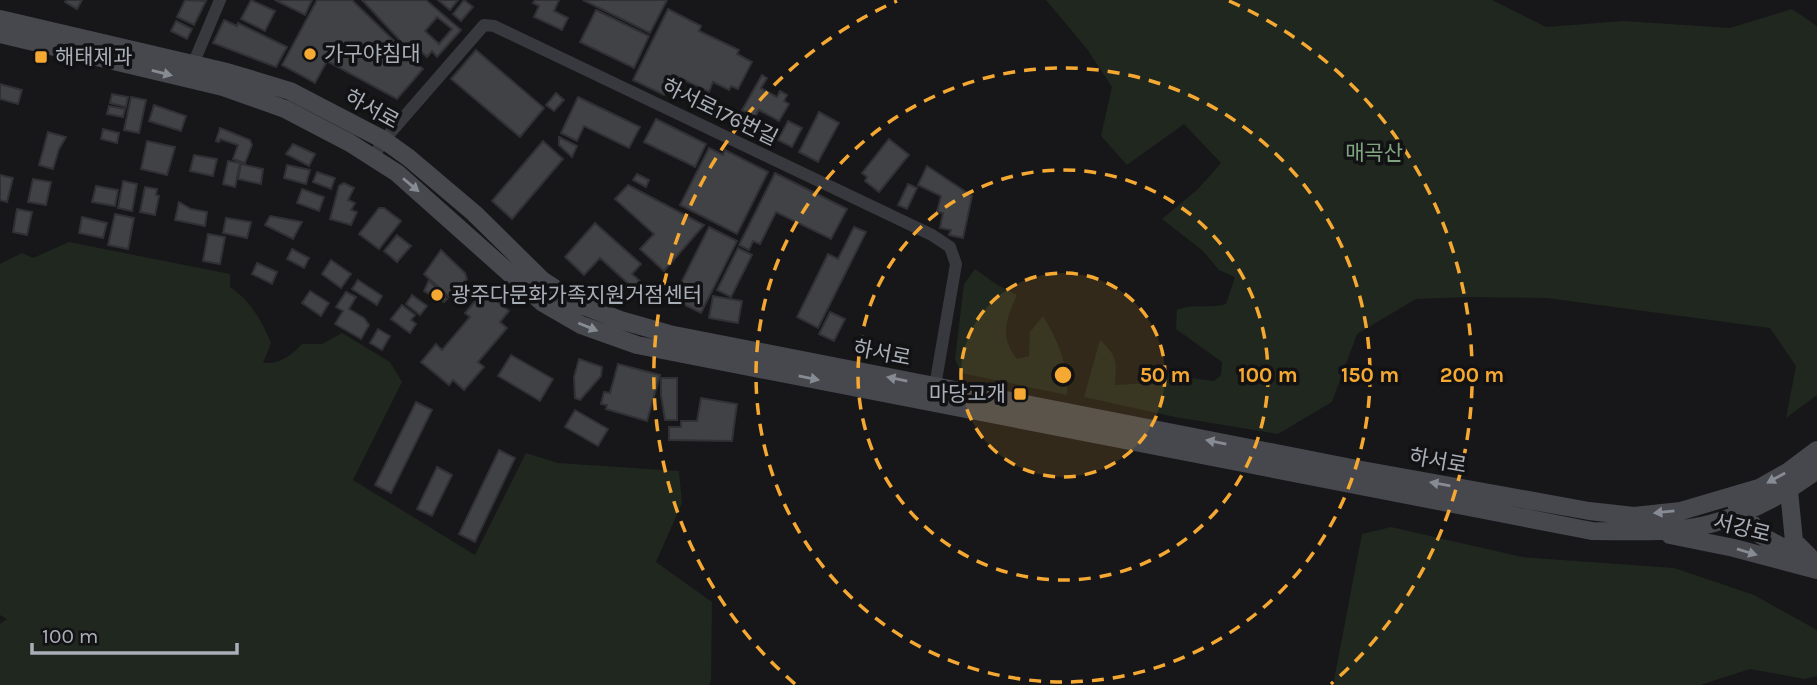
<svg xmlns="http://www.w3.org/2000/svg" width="1817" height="685" font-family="Karla,'Noto Sans KR',sans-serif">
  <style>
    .green { fill: #1f271f }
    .building { fill: #414246; stroke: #313135; stroke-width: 2; fill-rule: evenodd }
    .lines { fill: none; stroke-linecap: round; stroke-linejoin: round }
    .street { stroke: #38393e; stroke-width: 12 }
    .secondary { stroke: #46484e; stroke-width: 18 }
    .oneway { fill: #868b94 }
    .ring { fill: none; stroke: #f6a932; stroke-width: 3.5; stroke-dasharray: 12 9 }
    .poi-dot { fill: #f6a932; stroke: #121214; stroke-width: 2.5 }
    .labels { text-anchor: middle; stroke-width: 7; stroke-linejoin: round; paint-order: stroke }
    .poi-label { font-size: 21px; fill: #a9afb9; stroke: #121214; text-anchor: start }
    .street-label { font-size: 21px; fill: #a9afb9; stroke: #121214 }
    .park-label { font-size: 21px; fill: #7fa47f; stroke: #121214 }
    .centre { fill: #f6a932; stroke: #121214; stroke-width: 3.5 }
    .ring-label { font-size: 21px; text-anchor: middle; font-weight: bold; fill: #f6a932; stroke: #121214; stroke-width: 7; stroke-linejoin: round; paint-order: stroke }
  </style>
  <rect width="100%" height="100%" fill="#171719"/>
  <path class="green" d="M1046,0H1492L1546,27L1624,21L1730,28L1792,9L1817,26V395L1786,418L1796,366L1770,328L1547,298L1471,297L1416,299L1357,334L1332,402L1278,434L1175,417L1084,397L1100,340C1119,358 1116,361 1115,385L1165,382L1171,367L1191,378L1214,381L1221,375L1222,362L1176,329L1177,310C1193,303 1209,309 1226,304L1235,277L1219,270L1202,250L1162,219L1198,189L1221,163L1184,124L1127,165L1101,136L1112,87L1087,49Z
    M69,242L230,274V287C250,300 262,321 271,343L263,363C280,364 291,356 302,344H322L342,333L390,362L402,382L353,480L475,555L526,453L558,463L679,471L682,503L656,562L712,602L711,681L709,685H0V624L7,619L0,615V264L22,253L33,258Z
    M975,269L996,284L1017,295C1006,320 999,336 1017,359L1029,356L1030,332L1043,316C1058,341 1069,366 1067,395L961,373L955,359L964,284Z
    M1391,527L1522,557L1674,568L1754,595L1817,630V676L1805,679L1750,669L1700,685H1333L1362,534Z"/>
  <path class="building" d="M67,0H82L77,9L65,2Z
    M185,0L206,1L194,25L177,17Z
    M251,0L275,11L265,31L241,19Z
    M275,0H312L305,15Z
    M317,0H352L423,69L397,99L327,61L315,83L282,65Z
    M362,0H426L461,30L437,57L432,51L427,57L413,44L408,49ZM437,17L452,29L439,44L425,31Z
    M438,0H458L450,10Z
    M464,0L473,7L461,21L453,14Z
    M535,0H559L554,11L568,18L562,30L534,17L539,6L533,3Z
    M583,0H667L650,33Z
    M668,9L701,26L699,31L739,50L737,54L752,62L738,89L731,86L729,90L713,82L709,92L674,75L664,95L633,80Z
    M596,10L649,36L634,68L580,42Z
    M224,20L237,26L238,23L287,47L276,67L213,43Z
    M176,21L192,29L187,39L171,31Z
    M476,50L544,108L520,137L451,79Z
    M762,75L767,78L761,88L777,97L780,91L787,95L784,101L789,104L779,121L759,110L755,117L742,110Z
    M0,84L22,90L18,104L0,99Z
    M556,93L564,100L554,111L546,105Z
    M112,94L128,97L126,107L110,103Z
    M131,97L146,100L139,133L124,130Z
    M578,97L640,127L629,148L584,126L577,141L561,133Z
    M154,105L186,116L181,131L149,121Z
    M109,106L125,109L123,117L107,114Z
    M819,112L839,123L818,162L799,152Z
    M656,119L706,144L695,167L644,142Z
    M788,121L802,128L792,147L778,140Z
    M220,128L250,140L252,145L245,163L233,159L238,145L220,139L219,142L216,141Z
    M103,129L119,133L117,143L101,139Z
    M48,132L66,137L59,149L53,169L39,165Z
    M559,137L577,146L572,157L559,145Z
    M889,139L909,155L879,192L865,181L867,177L862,173Z
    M147,141L175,147L167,175L141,169Z
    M543,141L563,159L512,219L492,201Z
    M293,144L315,154L309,166L286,154Z
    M709,148L723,155L725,150L768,172L737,234L680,205Z
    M194,155L217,159L213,176L190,171Z
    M228,161L240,163L235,187L223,184Z
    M241,164L263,169L261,184L238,179Z
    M287,165L310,170L306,184L284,178Z
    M927,166L972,196L963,238L949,235L951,230L940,228L943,213L937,212L941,196L918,185Z
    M317,172L335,178L331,189L313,182Z
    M775,173L847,209L831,239L776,212L760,244L753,241L749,250L739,245Z
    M637,174L649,180L646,187L633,180Z
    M0,175L13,178L7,202L0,200Z
    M33,179L51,182L46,205L28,202Z
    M123,181L137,184L132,211L118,208Z
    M344,183L354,188L348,200L355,203L351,210L357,212L351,225L330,219L339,186Z
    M908,184L917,188L907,209L898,205Z
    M628,185L704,225L664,271L640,249L654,234L615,199Z
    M96,186L118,190L115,206L92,202Z
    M145,187L157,189L156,195L159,196L155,215L140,212Z
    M302,189L324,197L319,211L297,203Z
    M179,202L191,209L207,212L205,226L175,220Z
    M379,208H384L401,221L379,249L359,234Z
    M17,209L32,212L27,235L13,232Z
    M115,214L134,218L128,249L108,245Z
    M270,216L302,222L293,239L265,225Z
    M82,217L107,223L103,238L79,233Z
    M226,218L251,222L247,238L223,233Z
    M595,223L641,264L632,274L650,290L643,297L600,258L584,275L565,257Z
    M709,227L737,241L701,313L673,299Z
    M854,227L866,232L818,328L797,317L828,254L838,259Z
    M208,234L225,237L220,264L203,261Z
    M397,235L411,246L397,262L384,251Z
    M738,248L752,255L731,297L717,290Z
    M292,249L309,258L304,268L287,259Z
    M441,250L465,273L467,279L449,297L424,274Z
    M331,260L351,274L341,288L322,274Z
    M257,263L277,272L272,284L252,274Z
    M358,280L382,296L377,305L352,289Z
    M429,280L447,299L444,302L424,291Z
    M484,290L509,311L500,322L507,328L478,362L484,367L464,390L453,380L449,385L421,362L436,344L442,350L470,317L465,313Z
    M310,291L329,303L321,316L302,303Z
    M346,292L356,297L349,309L364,318L369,325L361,339L335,324L343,311L336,307Z
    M412,295L427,306L420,315L406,304Z
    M713,296L742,301L738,323L709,318Z
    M402,305L415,315L411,320L416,324L410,333L391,319Z
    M830,312L845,319L834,341L819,334Z
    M378,329L390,336L382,350L370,343Z
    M511,355L553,379L540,401L498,376Z
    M579,359L602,367L601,376L580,400L575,398L574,377Z
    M618,364L660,375L647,421L606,409L607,405L601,404L604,392L610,393Z
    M661,378H677V420H665L661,395Z
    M701,398L737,404L732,441L669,440V427H681V421H697Z
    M416,402L432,410L391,493L375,485Z
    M575,410L608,429L598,446L565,427Z
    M499,450L515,458L475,542L459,534Z
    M437,467L452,475L432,516L417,509Z"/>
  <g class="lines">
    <path class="street" d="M191,69L220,0
      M373,157L384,140L484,25L494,26L932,235L950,247L956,264L934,392"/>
    <path class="secondary" d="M0,19L227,72L290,91L384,140L409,158L474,213L542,280L579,304L620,320L669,334L1362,470L1589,511L1634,516L1681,511L1759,488L1789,471L1817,450
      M0,34L223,87L285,109L350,143L397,173L543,303L581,325L637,345L1592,531C1625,531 1657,533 1690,528C1732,522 1783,496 1817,470
      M1789,491L1794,541L1809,556
      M1736,504L1762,536L1805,560
      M1670,535L1734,548L1817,570"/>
  </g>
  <defs><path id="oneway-solid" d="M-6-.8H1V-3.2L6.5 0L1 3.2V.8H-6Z" transform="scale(1.75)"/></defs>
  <g class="oneway">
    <use href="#oneway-solid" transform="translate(162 73) rotate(14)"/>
    <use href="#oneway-solid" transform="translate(411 185) rotate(40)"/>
    <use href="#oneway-solid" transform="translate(588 327) rotate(22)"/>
    <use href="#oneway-solid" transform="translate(809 378) rotate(11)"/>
    <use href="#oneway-solid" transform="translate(897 379) rotate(-169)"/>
    <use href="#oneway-solid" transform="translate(1216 442) rotate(-169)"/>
    <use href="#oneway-solid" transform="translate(1776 478) rotate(151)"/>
    <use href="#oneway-solid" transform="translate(1440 484) rotate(-170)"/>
    <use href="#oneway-solid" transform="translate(1664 512) rotate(174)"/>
    <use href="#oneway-solid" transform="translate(1747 552) rotate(17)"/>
  </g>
  <circle cx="1063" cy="375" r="102" fill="#f6a932" fill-opacity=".12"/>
  <g class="ring">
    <circle cx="1063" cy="375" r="102"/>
    <circle cx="1063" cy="375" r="205"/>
    <circle cx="1063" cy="375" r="307"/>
    <path d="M795 684A409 409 0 0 1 897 1M1229 1A409 409 0 0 1 1331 684"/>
  </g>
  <g class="poi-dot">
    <circle cx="310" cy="54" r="7"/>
    <rect x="34" y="50" width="14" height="14" rx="3.5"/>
    <circle cx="437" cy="295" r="7"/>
    <rect x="1013" y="387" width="14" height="14" rx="3.5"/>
  </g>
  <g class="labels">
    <g class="poi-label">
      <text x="324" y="61">가구야침대</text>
      <text x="55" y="64">해태제과</text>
      <text x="451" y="302">광주다문화가족지원거점센터</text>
      <text x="1006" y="401" text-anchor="end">마당고개</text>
    </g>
    <g class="street-label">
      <text transform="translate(372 109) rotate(29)" y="7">하서로</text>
      <text transform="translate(720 112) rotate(26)" y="7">하서로176번길</text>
      <text transform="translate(882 353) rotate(11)" y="7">하서로</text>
      <text transform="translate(1438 461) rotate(10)" y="7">하서로</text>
      <text transform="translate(1742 528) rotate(14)" y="7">서강로</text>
    </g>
    <g class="park-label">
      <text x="1374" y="160">매곡산</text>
    </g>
  </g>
  <circle cx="1063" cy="375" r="10" class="centre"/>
  <g class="ring-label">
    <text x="1165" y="382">50 m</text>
    <text x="1268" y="382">100 m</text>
    <text x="1370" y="382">150 m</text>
    <text x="1472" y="382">200 m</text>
  </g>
  <path d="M32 643v10h205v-10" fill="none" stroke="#a9afb9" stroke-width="3.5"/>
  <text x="42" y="643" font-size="21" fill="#a9afb9" stroke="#121214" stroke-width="5" paint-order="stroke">100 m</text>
</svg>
